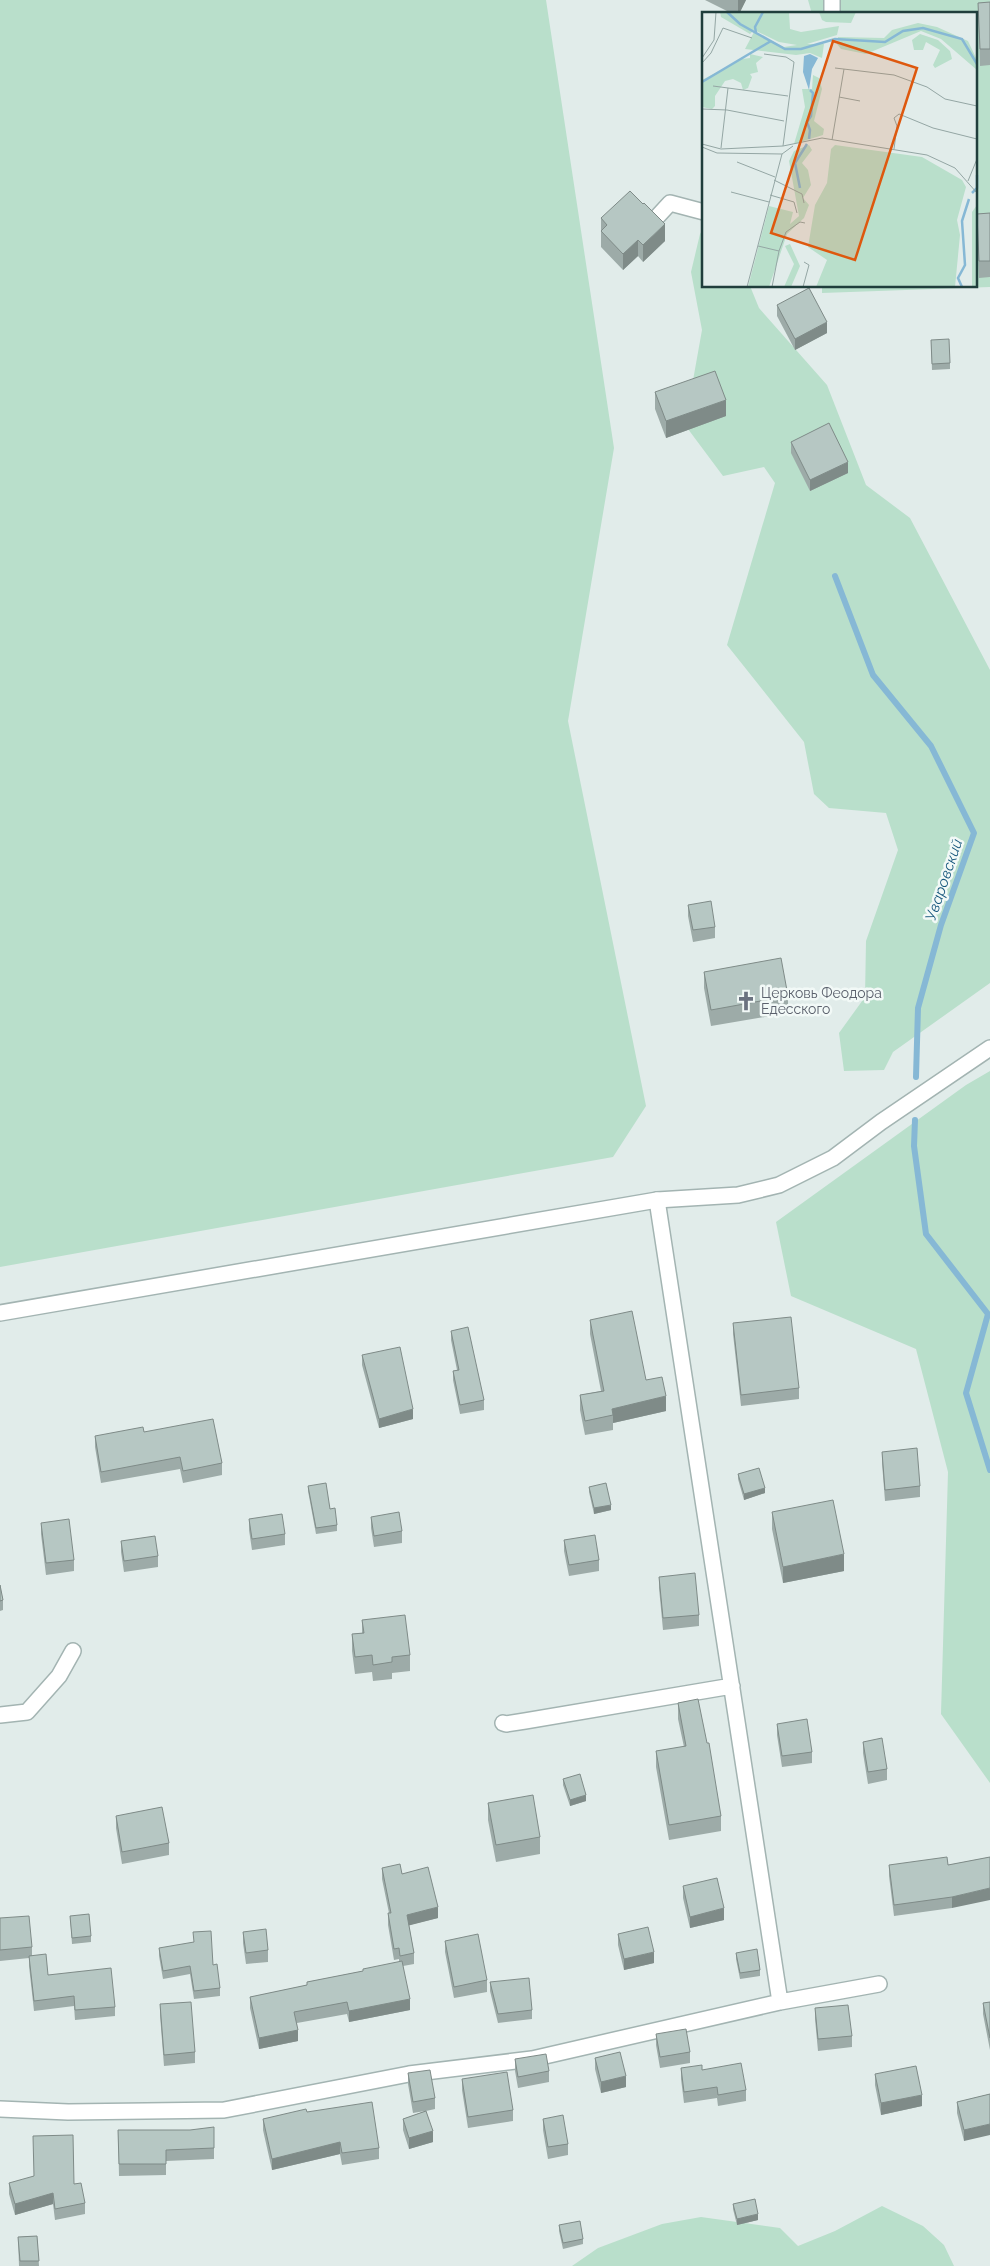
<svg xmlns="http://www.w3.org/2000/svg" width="990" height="2266" font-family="Raleway,sans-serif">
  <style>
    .green { fill: #b9dfcb }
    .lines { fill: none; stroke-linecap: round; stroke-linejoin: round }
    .stream { stroke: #86b8d5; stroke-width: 6 }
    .minor-casing { stroke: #a3b4b2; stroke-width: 18 }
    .tertiary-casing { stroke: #a3b4b2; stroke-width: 18 }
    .minor { stroke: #fff; stroke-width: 15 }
    .tertiary { stroke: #fff; stroke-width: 15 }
    .wall { fill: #9daba8 }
    .shaded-wall { fill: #7f8b88 }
    .building { fill: #b6c7c3; stroke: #7f8b88 }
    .labels { text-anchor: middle; stroke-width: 5; stroke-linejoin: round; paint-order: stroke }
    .worship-label { font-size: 14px; fill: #5b616d; stroke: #f2f9f7; text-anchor: start }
    .water-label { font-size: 15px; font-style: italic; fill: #17577d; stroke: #f2f9f7 }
    .inset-river { fill: none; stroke: #86b8d5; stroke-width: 2.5 }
    .inset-road { fill: none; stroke: #94a6a4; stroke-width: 1 }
    .view { fill: #de580e; fill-opacity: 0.15; stroke: #de580e; stroke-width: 2.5 }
    .inset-edge { fill: none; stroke: #203e3c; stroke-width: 2.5 }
  </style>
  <rect width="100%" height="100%" fill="#e1ecea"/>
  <path class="green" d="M0,0H546L614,448L568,721L646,1106L613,1157L0,1267Z
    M808,0H990V287L822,293V286H976V14H812Z
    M704,227V286H750L759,308L827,385L866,485L910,518L990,670V983L893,1052L884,1070L844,1071L839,1033L865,997L866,941L898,850L886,813L829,808L814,794L804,742L727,645L775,483L764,467L723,476L685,425L702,330L691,272L700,234Z
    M990,1071V1783L941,1714L948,1472L916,1349L791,1296L776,1222L966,1085Z
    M882,2206L923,2226L944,2245L954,2266H572L598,2248L662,2224L701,2217L780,2228L798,2246L835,2231Z"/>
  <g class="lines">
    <path class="stream" d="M835,576L873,675L931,746L974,833L941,925L918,1008L916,1077
      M915,1120L914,1146L926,1234L988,1314L966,1393L990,1470"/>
    <defs>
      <path id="minor" d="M832,14V0
        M658,216L670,203L704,212
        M657,1200L780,2002
        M0,1715L27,1712L59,1676L73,1651
        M503,1723L506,1724L525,1721L732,1686
        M0,2109L68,2112L224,2110L409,2074L532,2059L780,2002L879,1984"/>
      <path id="tertiary" d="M0,1313L657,1200L738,1195L779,1185L833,1158L881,1122L990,1048"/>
    </defs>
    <use href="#minor" class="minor-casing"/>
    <use href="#tertiary" class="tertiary-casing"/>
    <use href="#minor" class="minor"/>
    <use href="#tertiary" class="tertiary"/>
  </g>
  <path class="wall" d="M705,0H746L739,14H733Z
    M990,2V65L980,66L978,3Z
    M990,213V277L979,278L977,214Z
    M601,218L665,241L643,262L638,256L623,270L601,247Z
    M777,305L827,333L795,350L777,316Z
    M931,340L950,363V369L932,370Z
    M655,392L726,416L666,438L655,409Z
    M791,442L848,473L810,491L791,453Z
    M688,905L715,927V938L693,942L688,916Z
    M704,972L788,996V1013L711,1026L704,988Z
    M590,1320L646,1380L666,1411L613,1423V1430L585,1435L580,1410V1395L601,1391L590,1334Z
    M733,1323L799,1388V1399L741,1406L733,1334Z
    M451,1331L484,1400V1410L460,1414L453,1380V1371L457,1370L451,1340Z
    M362,1355L413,1419L379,1428L362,1365Z
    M95,1436L222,1463V1475L183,1483L180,1469L101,1483L95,1447Z
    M882,1452L920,1486V1497L885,1501L882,1463Z
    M738,1474L765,1493L744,1500L738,1479Z
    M308,1486L330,1509L337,1525V1531L316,1534L308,1491Z
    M589,1487L611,1510L594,1514L589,1492Z
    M772,1512L844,1571L783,1583L772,1529Z
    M371,1517L402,1531V1543L374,1547L371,1528Z
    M249,1519L285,1534V1545L252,1550L249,1530Z
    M41,1523L74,1560V1571L46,1575L41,1534Z
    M564,1540L599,1560V1571L569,1576L564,1551Z
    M121,1541L158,1556V1567L124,1572L121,1552Z
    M659,1577L699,1615V1626L663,1630L659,1588Z
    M0,1585L3,1600V1610L0,1611Z
    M362,1620L410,1655V1671L392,1673V1679L373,1681L372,1672L355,1674L352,1651V1634L362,1633Z
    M678,1703L721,1816V1831L669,1840L656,1767V1751L684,1747L678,1719Z
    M777,1724L812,1752V1763L782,1767L777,1735Z
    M863,1742L887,1769V1780L868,1784L863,1753Z
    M563,1779L586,1801L570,1806L563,1785Z
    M488,1803L540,1837V1854L496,1862L488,1820Z
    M116,1816L169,1843V1855L122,1864L116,1828Z
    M990,1857L952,1908L894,1916L889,1876V1865H948Z
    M382,1868L402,1874L438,1918L409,1925L414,1953V1964L403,1966L410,2010L349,2022L347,2014L297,2023L298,2041L259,2049L250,2008V1997L307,1985V1982L363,1971L399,1962V1959L394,1960L388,1925V1913H389L382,1879Z
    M683,1886L724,1920L690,1928L683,1898Z
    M70,1916L91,1936V1942L72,1944Z
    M0,1918L32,1947V1956L48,1975L115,2007V2016L75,2020L74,2006L34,2011L29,1966V1958L0,1961Z
    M243,1932L268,1950V1962L246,1964L243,1943Z
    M618,1934L654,1963L624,1970L618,1945Z
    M445,1941L487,1980V1992L454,1998L445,1952Z
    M159,1948L213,1965L220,1988V1996L194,1999L190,1974L163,1979L159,1956Z
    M736,1953L760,1970V1976L740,1979L736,1959Z
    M490,1982L532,2010V2019L498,2023L490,1991Z
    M990,2002V2050L983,2014V2003Z
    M160,2004L195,2052V2063L164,2066L160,2015Z
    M815,2008L852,2036V2047L818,2051L815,2019Z
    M656,2034L690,2052V2063L660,2068L656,2045Z
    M595,2058L626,2087L601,2093L595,2069Z
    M515,2059L549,2071V2082L518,2088L515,2071Z
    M681,2068L702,2070L746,2090V2101L718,2106L717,2098L684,2103L681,2079Z
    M408,2073L435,2098V2109L426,2111L433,2142L409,2149L403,2130V2119L425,2111L413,2113L408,2084Z
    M875,2074L922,2106L881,2115L875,2085Z
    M462,2079L513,2110V2121L468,2128L462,2090Z
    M990,2094L964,2141L957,2113V2102Z
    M307,2112L379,2148V2159L342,2165L340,2154L272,2170L263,2130V2119Z
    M543,2119L568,2144V2155L548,2159L543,2130Z
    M118,2130L214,2148V2159L166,2161V2175L119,2176Z
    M9,2183L74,2184L85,2203V2214L55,2220L53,2204L15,2215L9,2194Z
    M733,2204L758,2220L737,2225L733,2209Z
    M559,2225L583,2239V2244L563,2249L559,2231Z
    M37,2236L39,2266H19L18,2237Z"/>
  <path class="shaded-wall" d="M738,0H746L739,14H738Z
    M665,224V241L643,262V245Z
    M638,240V256L623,270V254Z
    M827,322V333L795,350V339Z
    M726,400V416L666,438V421Z
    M848,462V473L810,491V480Z
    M666,1396V1411L613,1423V1415L612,1409Z
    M413,1409V1419L379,1428V1419Z
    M765,1488V1493L744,1500V1494Z
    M611,1505V1510L594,1514V1508Z
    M844,1554V1571L783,1583V1567Z
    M586,1795V1801L570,1806V1800Z
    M990,1888V1900L952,1908V1897Z
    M438,1907V1918L407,1926V1915Z
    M724,1908V1920L690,1928V1917Z
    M654,1952V1963L624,1970V1959Z
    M410,1999V2010L349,2022V2011Z
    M298,2030V2041L259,2049V2038Z
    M626,2076V2087L601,2093V2082Z
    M922,2095V2106L881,2115V2103Z
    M990,2124V2135L964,2141V2130Z
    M433,2131V2142L409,2149V2138Z
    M340,2142V2154L272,2170V2159Z
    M53,2193V2204L15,2215V2204Z
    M758,2214V2220L737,2225V2219Z"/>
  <path class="building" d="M990,2V49H980L978,3Z
    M630,191L643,204L644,203L665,224L643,245L638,240L623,254L601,231L607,225L601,218Z
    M990,213V261H979L977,214Z
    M809,288L827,322L795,339L777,305Z
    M949,339L950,363L932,364L931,340Z
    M715,371L726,400L666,421L655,392Z
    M829,423L848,462L810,480L791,442Z
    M711,901L715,927L693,930L688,905Z
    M781,958L788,996L711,1010L704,972Z
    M632,1311L646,1380L662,1377L666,1396L612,1409L613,1415L585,1421L580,1395L604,1391L590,1320Z
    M791,1317L799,1388L741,1395L733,1323Z
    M468,1327L484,1400L460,1405L453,1371L459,1370L451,1331Z
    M400,1347L413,1409L379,1419L362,1355Z
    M213,1419L222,1463L183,1471L180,1457L101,1472L95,1436L143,1427L144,1432Z
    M917,1448L920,1486L885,1490L882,1452Z
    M759,1468L765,1488L744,1494L738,1474Z
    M326,1483L330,1509L335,1508L337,1525L316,1528L308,1486Z
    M606,1483L611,1505L594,1508L589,1487Z
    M833,1500L844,1554L783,1567L772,1512Z
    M399,1512L402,1531L374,1536L371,1517Z
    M282,1514L285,1534L252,1539L249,1519Z
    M69,1519L74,1560L46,1563L41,1523Z
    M595,1535L599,1560L569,1565L564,1540Z
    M155,1536L158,1556L124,1561L121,1541Z
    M695,1573L699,1615L663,1618L659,1577Z
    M0,1585L3,1600L0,1601Z
    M405,1615L410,1655L392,1657V1662L373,1665L372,1655L355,1657L352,1634L364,1633L362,1620Z
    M698,1699L707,1743H709L721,1816L669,1825L656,1751L686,1746L678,1703Z
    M807,1719L812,1752L782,1756L777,1724Z
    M882,1738L887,1769L868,1772L863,1742Z
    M580,1774L586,1795L570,1800L563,1779Z
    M533,1795L540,1837L496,1845L488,1803Z
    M162,1807L169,1843L122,1852L116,1816Z
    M947,1857L948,1865L990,1857V1888L952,1897L894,1905L889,1865Z
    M400,1864L402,1874L428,1867L438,1907L407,1915L414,1953L400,1956L399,1948L394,1949L388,1913H391L382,1868Z
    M717,1878L724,1908L690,1917L683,1886Z
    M89,1914L91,1936L72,1938L70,1916Z
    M29,1916L32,1947L0,1950V1918Z
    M648,1927L654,1952L624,1959L618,1934Z
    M266,1929L268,1950L246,1953L243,1932Z
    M211,1931L213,1965L217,1964L220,1988L194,1991L190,1966L163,1971L159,1948L194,1942L193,1932Z
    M478,1934L487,1980L454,1987L445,1941Z
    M757,1949L760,1970L740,1973L736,1953Z
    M46,1954L48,1975L111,1968L115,2007L75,2010L74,1996L34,2001L29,1956Z
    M402,1961L410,1999L349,2011L347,2002L294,2012L298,2030L259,2038L250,1997L307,1985V1982L363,1971V1969Z
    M529,1978L532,2010L498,2014L490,1982Z
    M191,2002L195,2052L164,2055L160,2004Z
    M990,2002V2038L983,2003Z
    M848,2005L852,2036L818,2039L815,2008Z
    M686,2029L690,2052L660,2057L656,2034Z
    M620,2052L626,2076L601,2082L595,2058Z
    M546,2054L549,2071L518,2077L515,2059Z
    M741,2063L746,2090L718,2095L717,2087L684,2092L681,2068L702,2065V2070Z
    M916,2066L922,2095L881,2103L875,2074Z
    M430,2070L435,2098L413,2102L408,2073Z
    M507,2072L513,2110L468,2117L462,2079Z
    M990,2094V2124L964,2130L957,2102Z
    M372,2102L379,2148L342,2153L340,2142L272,2159L263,2119L306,2109L307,2112Z
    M426,2111L433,2131L409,2138L403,2119Z
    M563,2115L568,2144L548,2147L543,2119Z
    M214,2127V2148L166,2150V2164H119L118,2130H190Z
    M73,2135L74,2184L81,2183L85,2203L55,2209L53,2193L15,2204L9,2183L34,2176L33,2136Z
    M755,2199L758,2214L737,2219L733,2204Z
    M580,2221L583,2239L563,2243L559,2225Z
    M37,2236L39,2261H20L18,2237Z"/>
  <defs>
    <symbol id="church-bare" viewBox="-9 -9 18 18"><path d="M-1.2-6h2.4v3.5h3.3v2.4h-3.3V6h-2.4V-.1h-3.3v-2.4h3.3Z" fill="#6b7280" stroke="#f2f9f7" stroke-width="2.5" paint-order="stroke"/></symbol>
  </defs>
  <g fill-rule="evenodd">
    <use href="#church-bare" x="732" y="987" width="28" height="28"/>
  </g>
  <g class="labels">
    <g class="worship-label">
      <text x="761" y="998">Церковь Феодора<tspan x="761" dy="16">Едесского</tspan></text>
    </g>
    <g class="water-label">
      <text transform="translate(944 880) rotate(-71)" y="5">Уваровский</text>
    </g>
  </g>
  <g transform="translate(702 12)">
    <rect width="275" height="275" fill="#e1ecea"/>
    <path d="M18,0H87L88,17L99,20L137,14L135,23L105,32H122L120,46L108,41L94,43L43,37L52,20L82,35L95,33L77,30L52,18L48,22L19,5ZM117,0L131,1L154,0L149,11L124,10L120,8ZM216,11L235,15L266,29L275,48V58L239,27L219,19L164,42L139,37L135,32L136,25L182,26L190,18ZM218,22L236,28L248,39L250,47L233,56L231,53L238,38L224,30L221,38H212L210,28ZM48,42L61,45L54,51L56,60L48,62L50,65L46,76L41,78L39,71L31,67L23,69L13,84V94L10,97L0,95V68L40,47L48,46ZM111,63L117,66L120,77L112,109L122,117L121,123L92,132L103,95L100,77H110ZM107,133L110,138L100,151L106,158L109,173L101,186L107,193L102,206L85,222L67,275H46L67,194L91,200L88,212L97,204L87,149L92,139ZM133,133L220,145L260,168L264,175L255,208L258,223L253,275H114L125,248L106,235L113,193L125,171L129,137ZM275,193V275H270V200ZM88,232L98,254L89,275H82L92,252L83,234Z" fill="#b9dfcb"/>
    <path d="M108,42L116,46L110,57L107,78L101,60L102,44Z" fill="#86b8d5"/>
    <path class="inset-river" d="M25,0L38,12L83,37H99L133,27L183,30L201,19L221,16L260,27L275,52M54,21L53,15L61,0M0,70L69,29M107,127L108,118L105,110L109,104L111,81L108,78M98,176L93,151L105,132M270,181L275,176V163M260,275L256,266L263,253L260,209L267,187"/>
    <path class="inset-road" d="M62,42L84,45L92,50L81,134L120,126L225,143L253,156L275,181M0,46L12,28L14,0M0,51L9,41L21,16L50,26M133,56L192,63L225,75L243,87L275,94M11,74L86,84M137,85L158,89M0,97L25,98L82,109M130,128L142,57M0,132L19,137L81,134M0,135L15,141L80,142L91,134M19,136L26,76M192,137L195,114L192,106L197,102L231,116L275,127M35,150L73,165M72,168L100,182L102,191M266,169L275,147M29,180L67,190M68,183L92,190L95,201M56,234L77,239L70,275M77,239L84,220L98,210L103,211M45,275L80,142M101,275L107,253L102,250"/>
    <path class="view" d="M131,29L215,56L153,248L69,221Z"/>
    <rect width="275" height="275" class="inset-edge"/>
  </g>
</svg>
